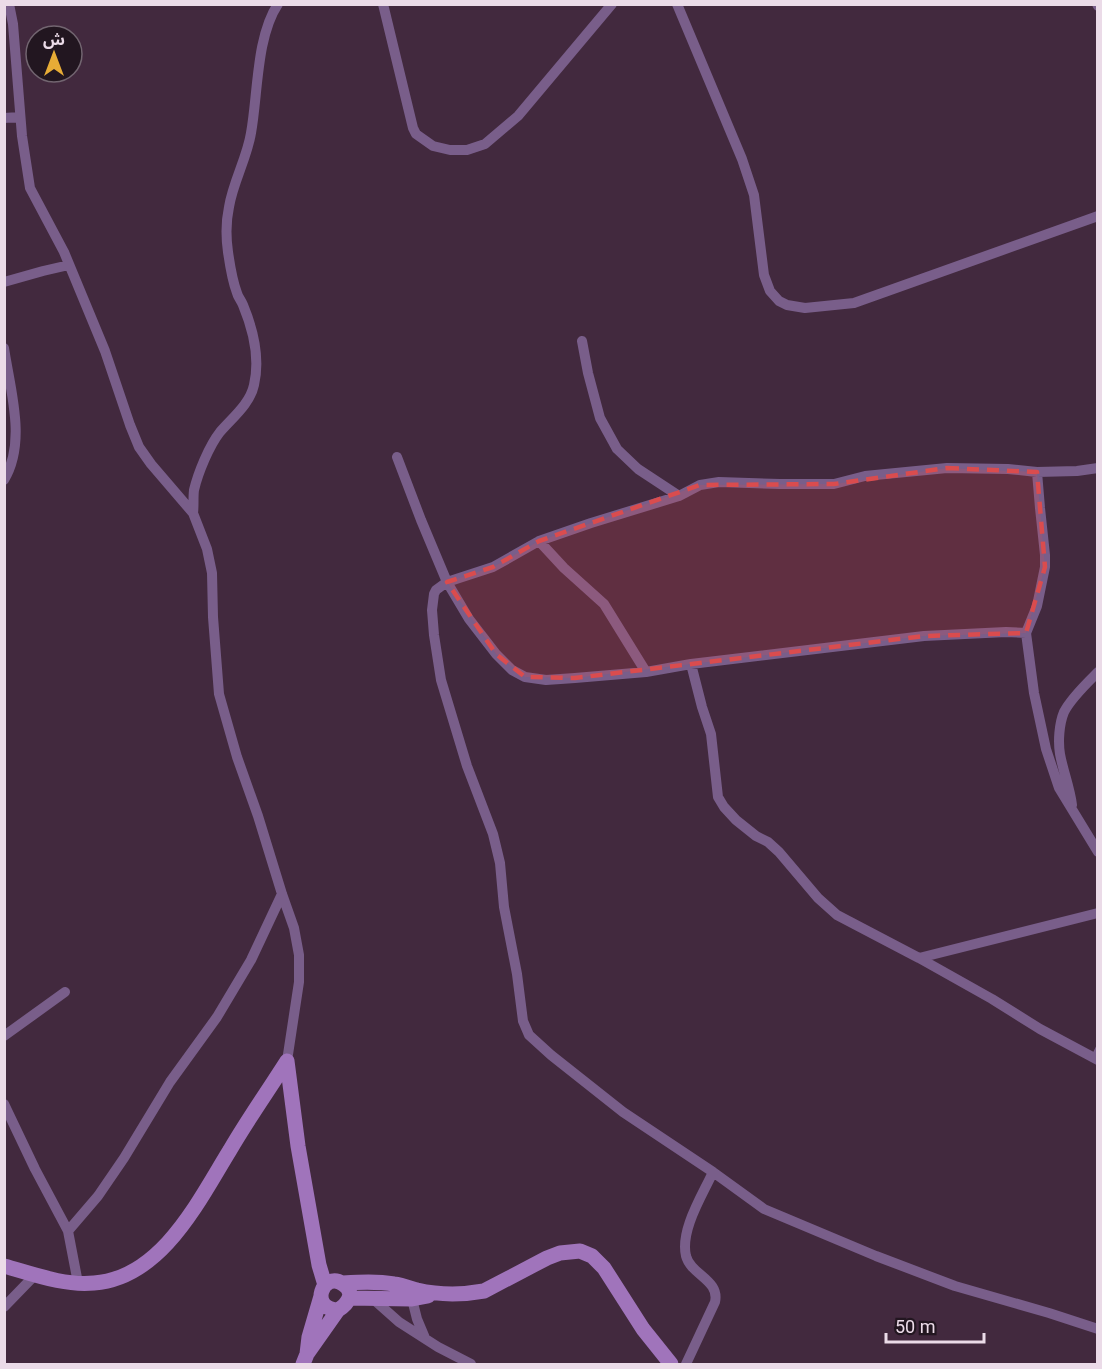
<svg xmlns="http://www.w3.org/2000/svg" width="1102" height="1369" font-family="Roboto,'Noto Sans Arabic',sans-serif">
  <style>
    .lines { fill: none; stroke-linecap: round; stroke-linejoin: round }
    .lane { stroke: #795e8a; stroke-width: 5 }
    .street { stroke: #795e8a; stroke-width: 10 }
    .secondary { stroke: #a074bb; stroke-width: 15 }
    .marked { fill: #da4c4e; fill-opacity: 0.2; stroke: #da4c4e; stroke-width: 4.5; stroke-dasharray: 12 8; stroke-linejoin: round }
  </style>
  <rect width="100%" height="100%" fill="#42293e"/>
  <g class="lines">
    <path class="lane" d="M1093,1058L1098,1048"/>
    <path class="street" d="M9,4L13,24L22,136L30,188L64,252L105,351L130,425L139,447L151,464L193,513L207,549L212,573L213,617L219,694L237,757L258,816L282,894L294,928L299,955V982L287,1061
      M383,4L413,128L416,134L433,146L450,150H467L485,144L518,116L612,4
      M677,4L742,159L754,195L764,275L770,291L779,301L787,305L805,308L854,303L1098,216
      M1097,4L1098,6
      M4,118L20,117
      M4,282L43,271L69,265
      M582,341L588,373L600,418L617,449L638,469L679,496
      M4,348C10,389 27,442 4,480
      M397,457L421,520L447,582L469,619L496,654L512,670L525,677L546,680L575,678L646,672L691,664L924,636L1006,632L1026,633
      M1098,468L1077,471L1037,472L1008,469L947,468L865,476L834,484H780L719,482L700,485L679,496L591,523L539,541L493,567L447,582L436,590L434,594L432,610L434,635L441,680L467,766L493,834L500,863L504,907L517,974L523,1021L529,1035L551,1055L623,1112L713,1172L764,1209L876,1256L955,1286L1049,1313L1098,1329
      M1037,472L1040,508L1045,555V567L1037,606L1026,633L1034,693L1046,749L1059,788L1098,852
      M193,513C194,506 193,498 194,490C198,473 209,446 220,432C232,418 250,404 254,385C260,359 253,329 243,305C241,300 238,297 237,293C232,280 230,266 228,252C226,238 226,221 229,207C233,182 247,158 251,133C258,95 256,37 278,4
      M539,541L564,568L604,604L646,672
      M691,664L702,707L711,734L718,797L724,807L736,820L756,836L768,842L779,852L818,898L837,915L919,958L992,999L1040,1029L1098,1060
      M1072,805C1070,788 1063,771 1060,754C1058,742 1059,724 1064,712C1071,698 1087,683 1098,672
      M919,958L1098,913
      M4,1036L65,992
      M4,1104L35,1169L68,1231L78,1283
      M68,1231L98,1196L124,1158L170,1082L217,1017L251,960L282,894
      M372,1298L399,1322L438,1347L471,1364
      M412,1299L417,1319L425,1338
      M4,1307L35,1275
      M686,1364L715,1302C720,1280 691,1275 686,1256C680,1230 702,1196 713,1172"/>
    <path class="secondary" d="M287,1061L298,1146L319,1265L325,1285
      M4,1266C33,1274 64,1286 94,1283C162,1278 199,1200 230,1150C248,1119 268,1091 287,1061
      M342,1283C360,1282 377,1281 394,1284C402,1285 410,1288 417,1290C439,1295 462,1295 484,1291L547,1258L560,1253L580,1251L592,1256L604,1268L643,1329L671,1364
      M349,1298L412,1299L428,1296
      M307,1354L338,1310C348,1304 356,1292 343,1284C323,1270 308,1309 338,1310
      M303,1364L307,1354L309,1337L321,1296"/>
  </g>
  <path class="marked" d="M947,468L1037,472L1045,567L1026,633L924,636L575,678L525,677L496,654L447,582L493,567L539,541L700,485L834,484Z"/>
  <rect width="1102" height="1369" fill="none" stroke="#ebdbe8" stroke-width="12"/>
  <g transform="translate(54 54)"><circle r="28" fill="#221620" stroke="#726570" stroke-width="1.5"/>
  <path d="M0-4.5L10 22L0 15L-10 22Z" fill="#e7ac36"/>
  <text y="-9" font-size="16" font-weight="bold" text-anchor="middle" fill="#ebdbe8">ش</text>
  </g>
  <path d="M886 1333v9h98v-9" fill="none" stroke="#ebdbe8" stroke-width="3"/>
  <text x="895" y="1333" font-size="18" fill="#ebdbe8" stroke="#221620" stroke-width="4.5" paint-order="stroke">50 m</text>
</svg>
